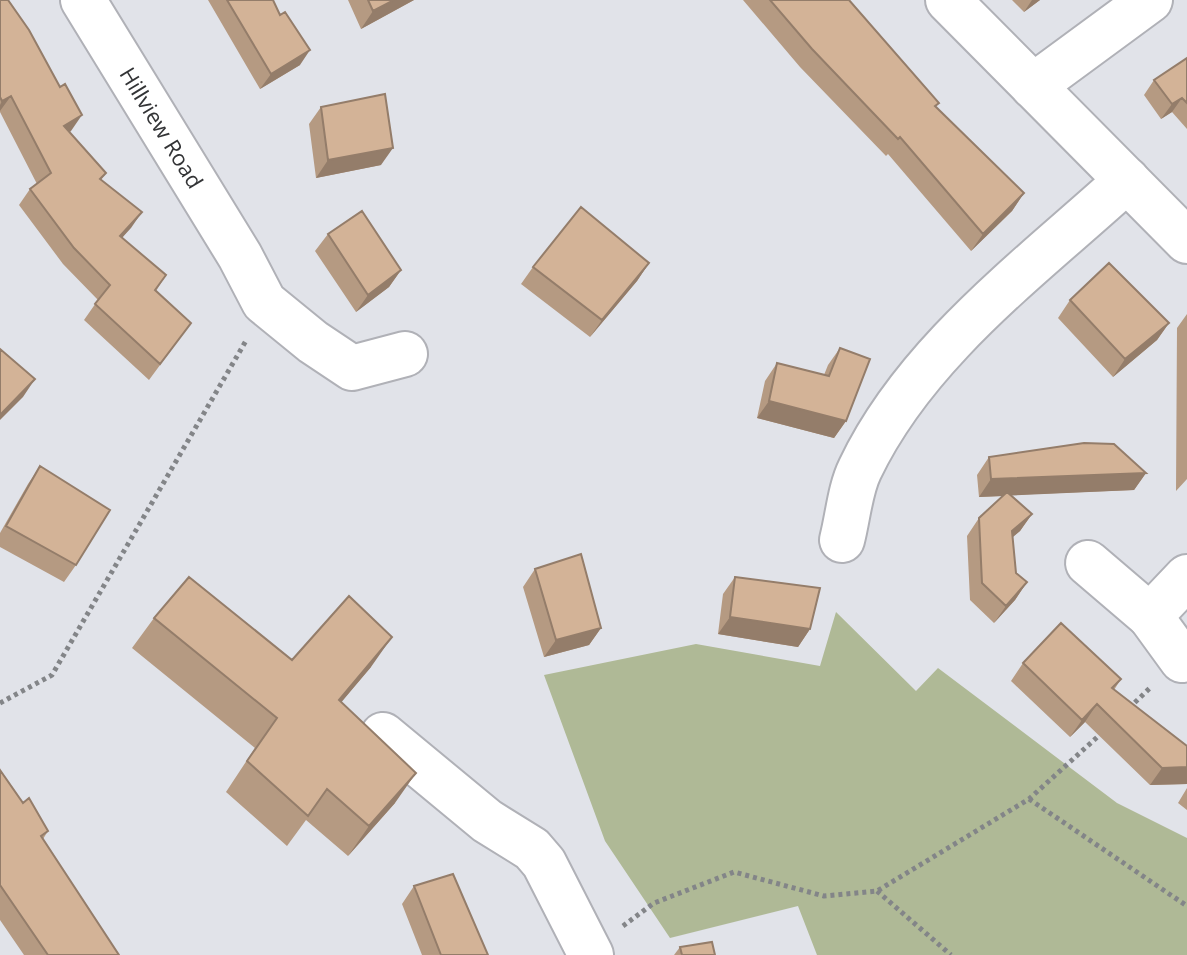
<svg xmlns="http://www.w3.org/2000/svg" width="1187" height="955" font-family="'Open Sans',sans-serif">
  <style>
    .green { fill: #afb996 }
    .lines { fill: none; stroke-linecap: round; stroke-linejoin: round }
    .minor-casing { stroke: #b0b1b7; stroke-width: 48 }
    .path { stroke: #838588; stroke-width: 5; stroke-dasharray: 4 4; stroke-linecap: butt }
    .minor { stroke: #fff; stroke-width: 44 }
    .wall { fill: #b59a82 }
    .shaded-wall { fill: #947d6a }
    .building { fill: #d3b397; stroke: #947d6a; stroke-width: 2 }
    .labels { text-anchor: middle; stroke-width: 7; stroke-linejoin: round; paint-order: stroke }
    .street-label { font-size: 22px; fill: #333436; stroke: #e1e3e9 }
  </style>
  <rect width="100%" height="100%" fill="#e1e3e9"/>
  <path class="green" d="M836,612L916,691L938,668L1117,803L1187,838V955H817L798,906L670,938L605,841L544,675L696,644L820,666Z"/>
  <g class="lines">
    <defs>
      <g id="minor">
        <path id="s1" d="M83,0L240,256L264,302L313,342L352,368L405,354"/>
        <path d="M948,0L1187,241"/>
        <path d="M1033,86L1150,0"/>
        <path d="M842,540C848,517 850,489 860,469C916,351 1032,267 1127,180"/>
        <path d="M1088,563L1150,616"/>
        <path d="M1182,660L1150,616L1187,577"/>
        <path d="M383,735L487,821L532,849L544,863L591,955"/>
      </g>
    </defs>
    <use href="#minor" class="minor-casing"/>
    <path class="path" d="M0,703L52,675L247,339
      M1129,708L1151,687
      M1029,799L1187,906
      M877,891L951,955
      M623,926L654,903L734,872L824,896L877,891L1029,799L1104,731"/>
    <use href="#minor" class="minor"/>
  </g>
  <path class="wall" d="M0,0L71,131L69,132L106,173L101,180L142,212L122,238L166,275L156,291L191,323L149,380L84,320L98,300L63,264L19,205L30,189L37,184L0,112Z
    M208,0H273L300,65L260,89Z
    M348,0H414L361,29Z
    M743,0H849L939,103L936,107L1024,193L1012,211L971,251L888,154L886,156L800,67Z
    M1012,0H1040L1024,12Z
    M1187,58V129L1172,112L1161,119L1144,95L1154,80Z
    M321,107L381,165L316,178L309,124Z
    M328,234L401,270L389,287L356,312L315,251Z
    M649,263L637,281L590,337L521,284L533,267Z
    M1070,300L1169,323L1157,340L1113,377L1058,318Z
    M1187,314V479L1176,491L1177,328Z
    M840,348L846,421L834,438L757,418L765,381L777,363L824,375L828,365Z
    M989,457L1146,473L1134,490L1011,495L1032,514L1020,531L1012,537L1016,573L1027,582L1015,600L994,623L970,600L967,536L979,518L1003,496L979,497L977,475Z
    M40,466L76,565L64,582L0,547V533L28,484Z
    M535,569L601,628L589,645L544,657L523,587Z
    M735,577L810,629L798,647L718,634L723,594Z
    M154,618L292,660L371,667L341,702L395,803L348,856L306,820L287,846L226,792L255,748L132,648Z
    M1023,663L1121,679L1114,690L1187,746V784L1150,785L1085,722L1070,737L1011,681Z
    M0,770L23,803L48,831L43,839L119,955H24L0,920Z
    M1187,788V810L1178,803Z
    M414,886L488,955H422L402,904Z
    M680,947L715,955H674Z"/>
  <path class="shaded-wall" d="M394,0H414L361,29L373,11Z
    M1032,0H1040L1024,12Z
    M310,50L300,65L260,89L271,74Z
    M11,96L0,111V105L2,101Z
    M1182,98L1172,112L1161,119L1172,104Z
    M82,115L71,131L53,142L64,126Z
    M393,148L381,165L316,178L328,160Z
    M1024,193L1012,211L971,251L983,234Z
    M142,212L131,228L109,252L120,236Z
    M649,263L637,281L590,337L602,320Z
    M401,270L389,287L356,312L368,295Z
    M1169,323L1157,340L1113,377L1125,359Z
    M35,379L23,397L0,420V415Z
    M769,401L846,421L834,438L757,418Z
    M1146,473L1134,490L979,497L991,479Z
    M1032,514L1020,531L1000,548L1012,531Z
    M1027,582L1015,600L994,623L1006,606Z
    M730,617L810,629L798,647L718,634Z
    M601,628L589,645L544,657L556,640Z
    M392,637L371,667L318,730L339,700Z
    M1097,704L1085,722L1070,737L1082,720Z
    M1187,767V784L1150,785L1162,768Z
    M416,773L395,803L348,856L369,826Z"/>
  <path class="building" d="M0,0H8L29,30L60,87L65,84L82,115L64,126L106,173L100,179L142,212L120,236L166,275L155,290L191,323L160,364L95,304L110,285L74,248L30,189L51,173L11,96L2,101L0,97Z
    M227,0H273L280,15L285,12L310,50L271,74Z
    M368,0H394L373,11Z
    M770,0H849L939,103L935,106L1024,193L983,234L900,137L898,139L812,49Z
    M1187,58V103L1182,98L1172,104L1154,80Z
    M385,94L393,148L328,160L321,107Z
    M581,207L649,263L602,320L533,267Z
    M362,211L401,270L368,295L328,234Z
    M1109,263L1169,323L1125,359L1070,300Z
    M840,348L870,359L846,421L769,401L777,363L829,376Z
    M0,349L35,379L0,415Z
    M1084,443L1114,444L1146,473L991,479L989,457Z
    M40,466L110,510L76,565L6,526Z
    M1007,492L1032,514L1012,531L1016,573L1027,582L1006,606L982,583L979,518Z
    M581,554L601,628L556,640L535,569Z
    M189,577L292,660L349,596L392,637L339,700L416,773L369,826L327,789L308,816L247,761L277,718L154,618Z
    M735,577L820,588L810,629L730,617Z
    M1061,623L1121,679L1112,688L1187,746V767L1162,768L1097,704L1082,720L1023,663Z
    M0,770L23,803L29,798L48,831L41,836L119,955H48L0,885Z
    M453,874L488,955H441L414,886Z
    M712,942L715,955H682L680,947Z"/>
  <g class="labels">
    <g class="street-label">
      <text dy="8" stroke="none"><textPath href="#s1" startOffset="150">Hillview Road</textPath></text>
    </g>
  </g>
</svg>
